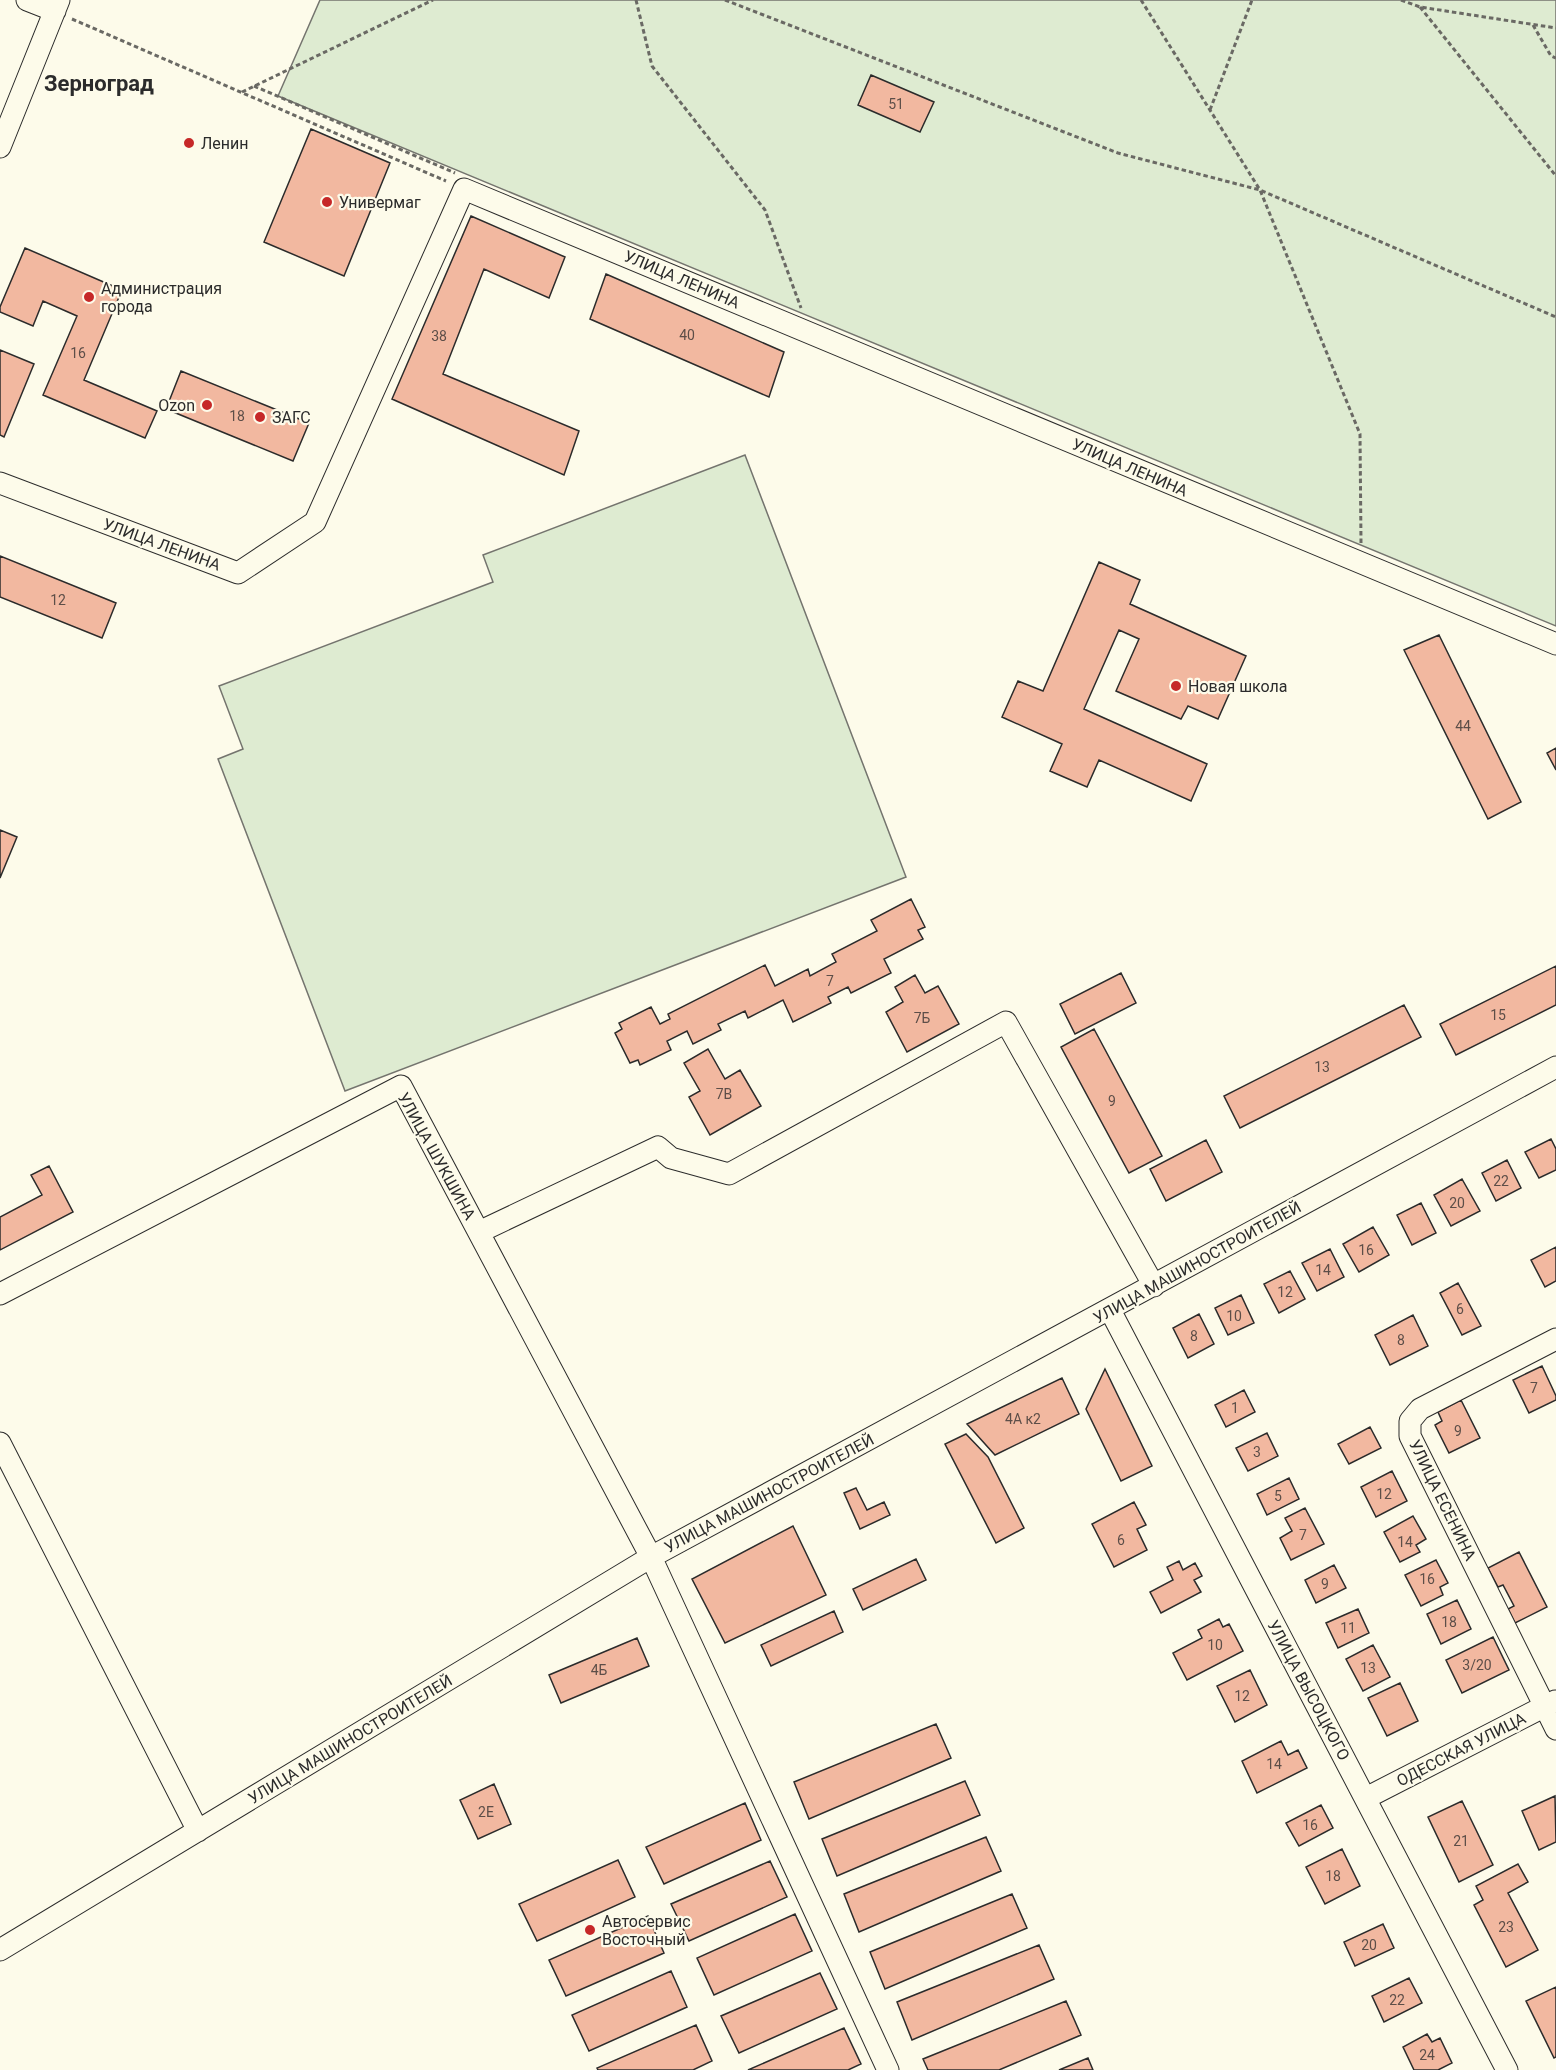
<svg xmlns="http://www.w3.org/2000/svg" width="1556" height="2070" font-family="Roboto,sans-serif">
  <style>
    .green { fill: #deebd1; stroke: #74746e; stroke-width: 1.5 }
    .building { fill: #f2b8a0; stroke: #2b2b2b; stroke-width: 1.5 }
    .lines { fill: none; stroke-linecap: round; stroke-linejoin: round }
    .minor-casing { stroke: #2b2b2b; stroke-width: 23 }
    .path { stroke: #6a6964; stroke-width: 3; stroke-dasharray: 4.5 3; stroke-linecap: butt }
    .minor { stroke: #fdfbea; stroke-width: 21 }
    .poi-dot { fill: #c62828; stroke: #fdfbea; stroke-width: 2 }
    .labels { text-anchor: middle; stroke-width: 4.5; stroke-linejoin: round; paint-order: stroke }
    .number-label { font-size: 14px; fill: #5d4e48 }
    .poi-label { font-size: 16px; fill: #2b2b2b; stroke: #fdfbea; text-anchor: start }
    .street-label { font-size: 16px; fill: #2b2b2b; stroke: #fdfbea }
    .district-label { font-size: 22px; font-weight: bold; fill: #2b2b2b; stroke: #fdfbea }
  </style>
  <rect width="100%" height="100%" fill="#fdfbea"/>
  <path class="green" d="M320,0H1556V626L278,96Z
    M745,455L906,877L345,1091L218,759L243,749L219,686L493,582L483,555Z"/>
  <path class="building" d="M871,75L934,102L920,132L858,105Z
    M311,129L390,163L344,276L264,242Z
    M471,216L565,257L549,298L484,269L443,374L579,431L564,475L392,399Z
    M25,248L122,290L84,380L157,411L145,438L43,395L77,316L43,301L33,326L0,312V307Z
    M606,274L784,352L769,397L590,319Z
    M0,350L34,364L4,437L0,435Z
    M181,371L309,423L293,461L166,409Z
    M0,556L116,603L102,638L0,597Z
    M1099,562L1140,580L1130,604L1246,656L1218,719L1188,706L1181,719L1116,691L1139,639L1119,630L1084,709L1207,764L1191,801L1099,760L1087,787L1050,771L1062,744L1002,717L1018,681L1043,691Z
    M1439,635L1521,802L1488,819L1404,650Z
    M1556,748V770L1547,753Z
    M0,830L17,837L0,878Z
    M911,899L925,927L918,930L923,939L884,959L891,973L851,993L848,987L828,997L831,1003L793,1022L783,1000L748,1018L745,1011L718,1024L721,1030L693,1044L687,1031L667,1041L671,1050L640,1065L638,1060L630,1063L615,1033L622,1029L619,1023L651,1007L660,1024L670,1019L668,1014L765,965L775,986L808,969L810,976L836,962L832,954L877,931L871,920Z
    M1556,966V1005L1456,1055L1440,1024Z
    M1121,973L1136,1003L1075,1034L1060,1004Z
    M915,975L925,993L938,986L959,1024L907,1052L886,1012L903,1002L895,987Z
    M1404,1005L1421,1037L1240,1128L1224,1096Z
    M1094,1029L1162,1156L1129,1173L1061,1047Z
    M708,1049L725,1079L740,1070L761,1106L710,1135L689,1097L700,1091L684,1063Z
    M1551,1139L1556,1149V1170L1539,1178L1525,1152Z
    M1206,1140L1222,1172L1166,1201L1150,1169Z
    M1507,1160L1521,1188L1496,1201L1482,1173Z
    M49,1166L73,1212L0,1250V1217L42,1195L31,1175Z
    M1462,1179L1480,1211L1451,1226L1434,1195Z
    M1421,1203L1436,1233L1412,1245L1397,1215Z
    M1373,1227L1389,1255L1359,1272L1343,1244Z
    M1556,1247V1281L1545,1287L1531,1260Z
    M1330,1249L1344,1277L1317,1291L1302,1263Z
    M1290,1271L1305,1299L1279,1313L1264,1284Z
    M1458,1283L1481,1326L1462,1335L1440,1293Z
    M1241,1295L1254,1323L1228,1335L1215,1308Z
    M1199,1314L1214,1344L1188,1358L1173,1328Z
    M1413,1315L1428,1346L1390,1365L1375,1335Z
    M1542,1366L1556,1396V1400L1529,1413L1513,1380Z
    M1105,1369L1152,1466L1121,1481L1086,1409Z
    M1062,1378L1079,1414L995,1455L967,1424Z
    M1244,1390L1255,1412L1226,1427L1215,1405Z
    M1461,1400L1480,1438L1449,1453L1435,1425L1442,1421L1438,1412Z
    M1370,1427L1381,1448L1349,1464L1338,1444Z
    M1267,1433L1278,1456L1248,1471L1236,1448Z
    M966,1434L988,1457L1024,1528L996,1543L945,1444Z
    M1392,1471L1407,1501L1376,1517L1361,1487Z
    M1289,1478L1299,1499L1267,1515L1257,1494Z
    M856,1488L867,1510L884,1502L890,1515L860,1529L844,1493Z
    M1134,1502L1146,1525L1137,1529L1147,1550L1114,1567L1092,1524Z
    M1305,1508L1324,1544L1291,1560L1280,1538L1292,1531L1285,1518Z
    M1413,1516L1426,1539L1416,1545L1420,1552L1400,1562L1384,1532Z
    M793,1526L826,1595L725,1643L692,1579Z
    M1519,1552L1547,1607L1515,1623L1508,1609L1514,1606L1503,1585L1498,1587L1488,1568Z
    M916,1559L926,1580L863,1610L853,1589Z
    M1436,1560L1448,1583L1440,1587L1443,1595L1421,1606L1405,1575Z
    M1179,1561L1183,1570L1195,1563L1202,1576L1194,1580L1201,1592L1161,1613L1150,1592L1173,1580L1167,1567Z
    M1334,1565L1346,1588L1316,1603L1305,1580Z
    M1457,1600L1471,1629L1441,1644L1427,1614Z
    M1358,1609L1369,1633L1338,1648L1326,1623Z
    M834,1611L843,1632L771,1666L761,1645Z
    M1219,1619L1223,1627L1229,1624L1243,1651L1187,1680L1173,1653L1202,1638L1198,1630Z
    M1493,1637L1509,1670L1462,1693L1446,1660Z
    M637,1638L649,1666L561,1703L549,1675Z
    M1373,1645L1390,1677L1363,1691L1346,1659Z
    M1250,1670L1267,1705L1235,1722L1217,1686Z
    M1400,1683L1418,1721L1387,1736L1368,1698Z
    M936,1724L951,1758L809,1819L794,1782Z
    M1281,1741L1288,1755L1298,1750L1307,1768L1257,1793L1242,1761Z
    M965,1781L980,1815L837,1876L822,1839Z
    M494,1784L511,1824L478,1839L460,1800Z
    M1555,1796L1556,1842L1539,1850L1522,1811Z
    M1462,1801L1493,1865L1459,1882L1428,1817Z
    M745,1803L761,1840L664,1884L646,1847Z
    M1321,1805L1333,1828L1299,1846L1286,1823Z
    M986,1837L1001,1871L859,1932L844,1894Z
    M1342,1849L1360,1886L1325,1904L1306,1867Z
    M618,1860L635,1897L537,1941L519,1904Z
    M770,1861L787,1897L689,1941L671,1904Z
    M1518,1864L1528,1882L1508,1893L1538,1950L1506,1967L1474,1905L1483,1900L1476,1886Z
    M1012,1894L1027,1928L885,1989L870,1952Z
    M795,1914L812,1951L714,1995L697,1958Z
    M648,1916L664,1953L566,1996L549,1960Z
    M1383,1924L1394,1948L1355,1966L1344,1942Z
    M1039,1945L1054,1979L912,2040L897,2002Z
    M671,1971L687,2007L589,2051L572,2015Z
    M820,1973L837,2009L739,2053L721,2016Z
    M1409,1978L1422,2003L1384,2022L1372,1996Z
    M1556,1987V2057L1554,2058L1526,2001Z
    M1066,2001L1081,2035L999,2070H928L923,2059Z
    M696,2025L712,2061L693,2070H598L597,2068Z
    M844,2028L861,2064L848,2070H748Z
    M1427,2034L1432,2042L1440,2038L1452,2063L1438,2070H1414L1403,2047Z
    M1088,2058L1093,2070H1059Z"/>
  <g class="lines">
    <defs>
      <path id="minor" d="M27,0L55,11
        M0,147L59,0
        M0,483L238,573L315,522L464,189L1556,644
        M479,1232L658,1147L671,1158L729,1174L1006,1022L1154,1286
        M0,1294L401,1086L651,1557L888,2070
        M1110,1310L1507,2070
        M1556,1339L1420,1409L1410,1421V1436L1556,1729
        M0,1443L198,1831
        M1366,1798L1555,1701
        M0,1950L651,1557L1556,1067"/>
    </defs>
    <use href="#minor" class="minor-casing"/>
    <path class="path" d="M636,0L652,66L765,210L801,308
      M725,0L1118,153L1260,190L1556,317
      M1141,0L1260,190L1360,434L1361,543
      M1401,0L1420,7L1556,28
      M1420,7L1556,176
      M72,19L446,181
      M1533,25L1551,56L1556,58
      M254,86L455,173
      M242,92L433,0
      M1210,110L1252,0"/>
    <use href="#minor" class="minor"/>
  </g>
  <g class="poi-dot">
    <circle cx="189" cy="143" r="6"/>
    <circle cx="327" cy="202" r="6"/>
    <circle cx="89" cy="297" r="6"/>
    <circle cx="207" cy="405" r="6"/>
    <circle cx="260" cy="417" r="6"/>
    <circle cx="1176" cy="686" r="6"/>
    <circle cx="590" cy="1930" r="6"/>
  </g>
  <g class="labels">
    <g class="number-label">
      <text x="896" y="109">51</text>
      <text x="687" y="340">40</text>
      <text x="439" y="341">38</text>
      <text x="78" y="358">16</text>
      <text x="237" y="421">18</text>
      <text x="58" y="605">12</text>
      <text x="1463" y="731">44</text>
      <text x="830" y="986">7</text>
      <text x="1498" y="1020">15</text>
      <text x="922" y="1023">7Б</text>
      <text x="1322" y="1072">13</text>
      <text x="724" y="1099">7В</text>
      <text x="1112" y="1106">9</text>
      <text x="1501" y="1186">22</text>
      <text x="1457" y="1208">20</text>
      <text x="1366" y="1255">16</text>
      <text x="1323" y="1275">14</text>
      <text x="1285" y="1297">12</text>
      <text x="1460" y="1314">6</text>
      <text x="1234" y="1321">10</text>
      <text x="1194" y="1341">8</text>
      <text x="1401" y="1345">8</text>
      <text x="1534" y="1393">7</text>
      <text x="1235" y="1413">1</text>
      <text x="1023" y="1424">4А к2</text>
      <text x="1458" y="1436">9</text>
      <text x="1257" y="1457">3</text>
      <text x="1384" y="1499">12</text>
      <text x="1278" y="1501">5</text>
      <text x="1303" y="1540">7</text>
      <text x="1121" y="1545">6</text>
      <text x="1405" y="1547">14</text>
      <text x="1427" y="1584">16</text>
      <text x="1325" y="1589">9</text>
      <text x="1449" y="1627">18</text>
      <text x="1348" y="1633">11</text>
      <text x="1215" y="1650">10</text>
      <text x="1477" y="1670">3/20</text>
      <text x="1368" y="1673">13</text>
      <text x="599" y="1675">4Б</text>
      <text x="1242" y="1701">12</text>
      <text x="1274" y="1769">14</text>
      <text x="486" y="1817">2Е</text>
      <text x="1310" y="1830">16</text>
      <text x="1461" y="1846">21</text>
      <text x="1333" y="1881">18</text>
      <text x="1506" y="1932">23</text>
      <text x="1369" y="1950">20</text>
      <text x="1397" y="2005">22</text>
      <text x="1427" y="2060">24</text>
    </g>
    <g class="poi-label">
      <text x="201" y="149">Ленин</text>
      <text x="339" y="208">Универмаг</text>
      <text x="101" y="294">Администрация<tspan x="101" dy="18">города</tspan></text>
      <text x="195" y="411" text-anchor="end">Ozon</text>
      <text x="272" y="423">ЗАГС</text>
      <text x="1188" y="692">Новая школа</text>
      <text x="602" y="1927">Автосервис<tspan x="602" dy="18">Восточный</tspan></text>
    </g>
    <g class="street-label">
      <text transform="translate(682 279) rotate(23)" y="6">УЛИЦА ЛЕНИНА</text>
      <text transform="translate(1130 467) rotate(23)" y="6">УЛИЦА ЛЕНИНА</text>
      <text transform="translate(162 544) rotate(20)" y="6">УЛИЦА ЛЕНИНА</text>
      <text transform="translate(437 1156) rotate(61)" y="6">УЛИЦА ШУКШИНА</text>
      <text transform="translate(1197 1262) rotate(-29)" y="6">УЛИЦА МАШИНОСТРОИТЕЛЕЙ</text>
      <text transform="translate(769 1493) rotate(-28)" y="6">УЛИЦА МАШИНОСТРОИТЕЛЕЙ</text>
      <text transform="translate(1443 1500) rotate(64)" y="6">УЛИЦА ЕСЕНИНА</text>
      <text transform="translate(1309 1690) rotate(62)" y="6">УЛИЦА ВЫСОЦКОГО</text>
      <text transform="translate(350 1739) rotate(-31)" y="6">УЛИЦА МАШИНОСТРОИТЕЛЕЙ</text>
      <text transform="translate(1461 1749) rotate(-27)" y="6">ОДЕССКАЯ УЛИЦА</text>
    </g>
    <g class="district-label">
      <text x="99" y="91">Зерноград</text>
    </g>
  </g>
</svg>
